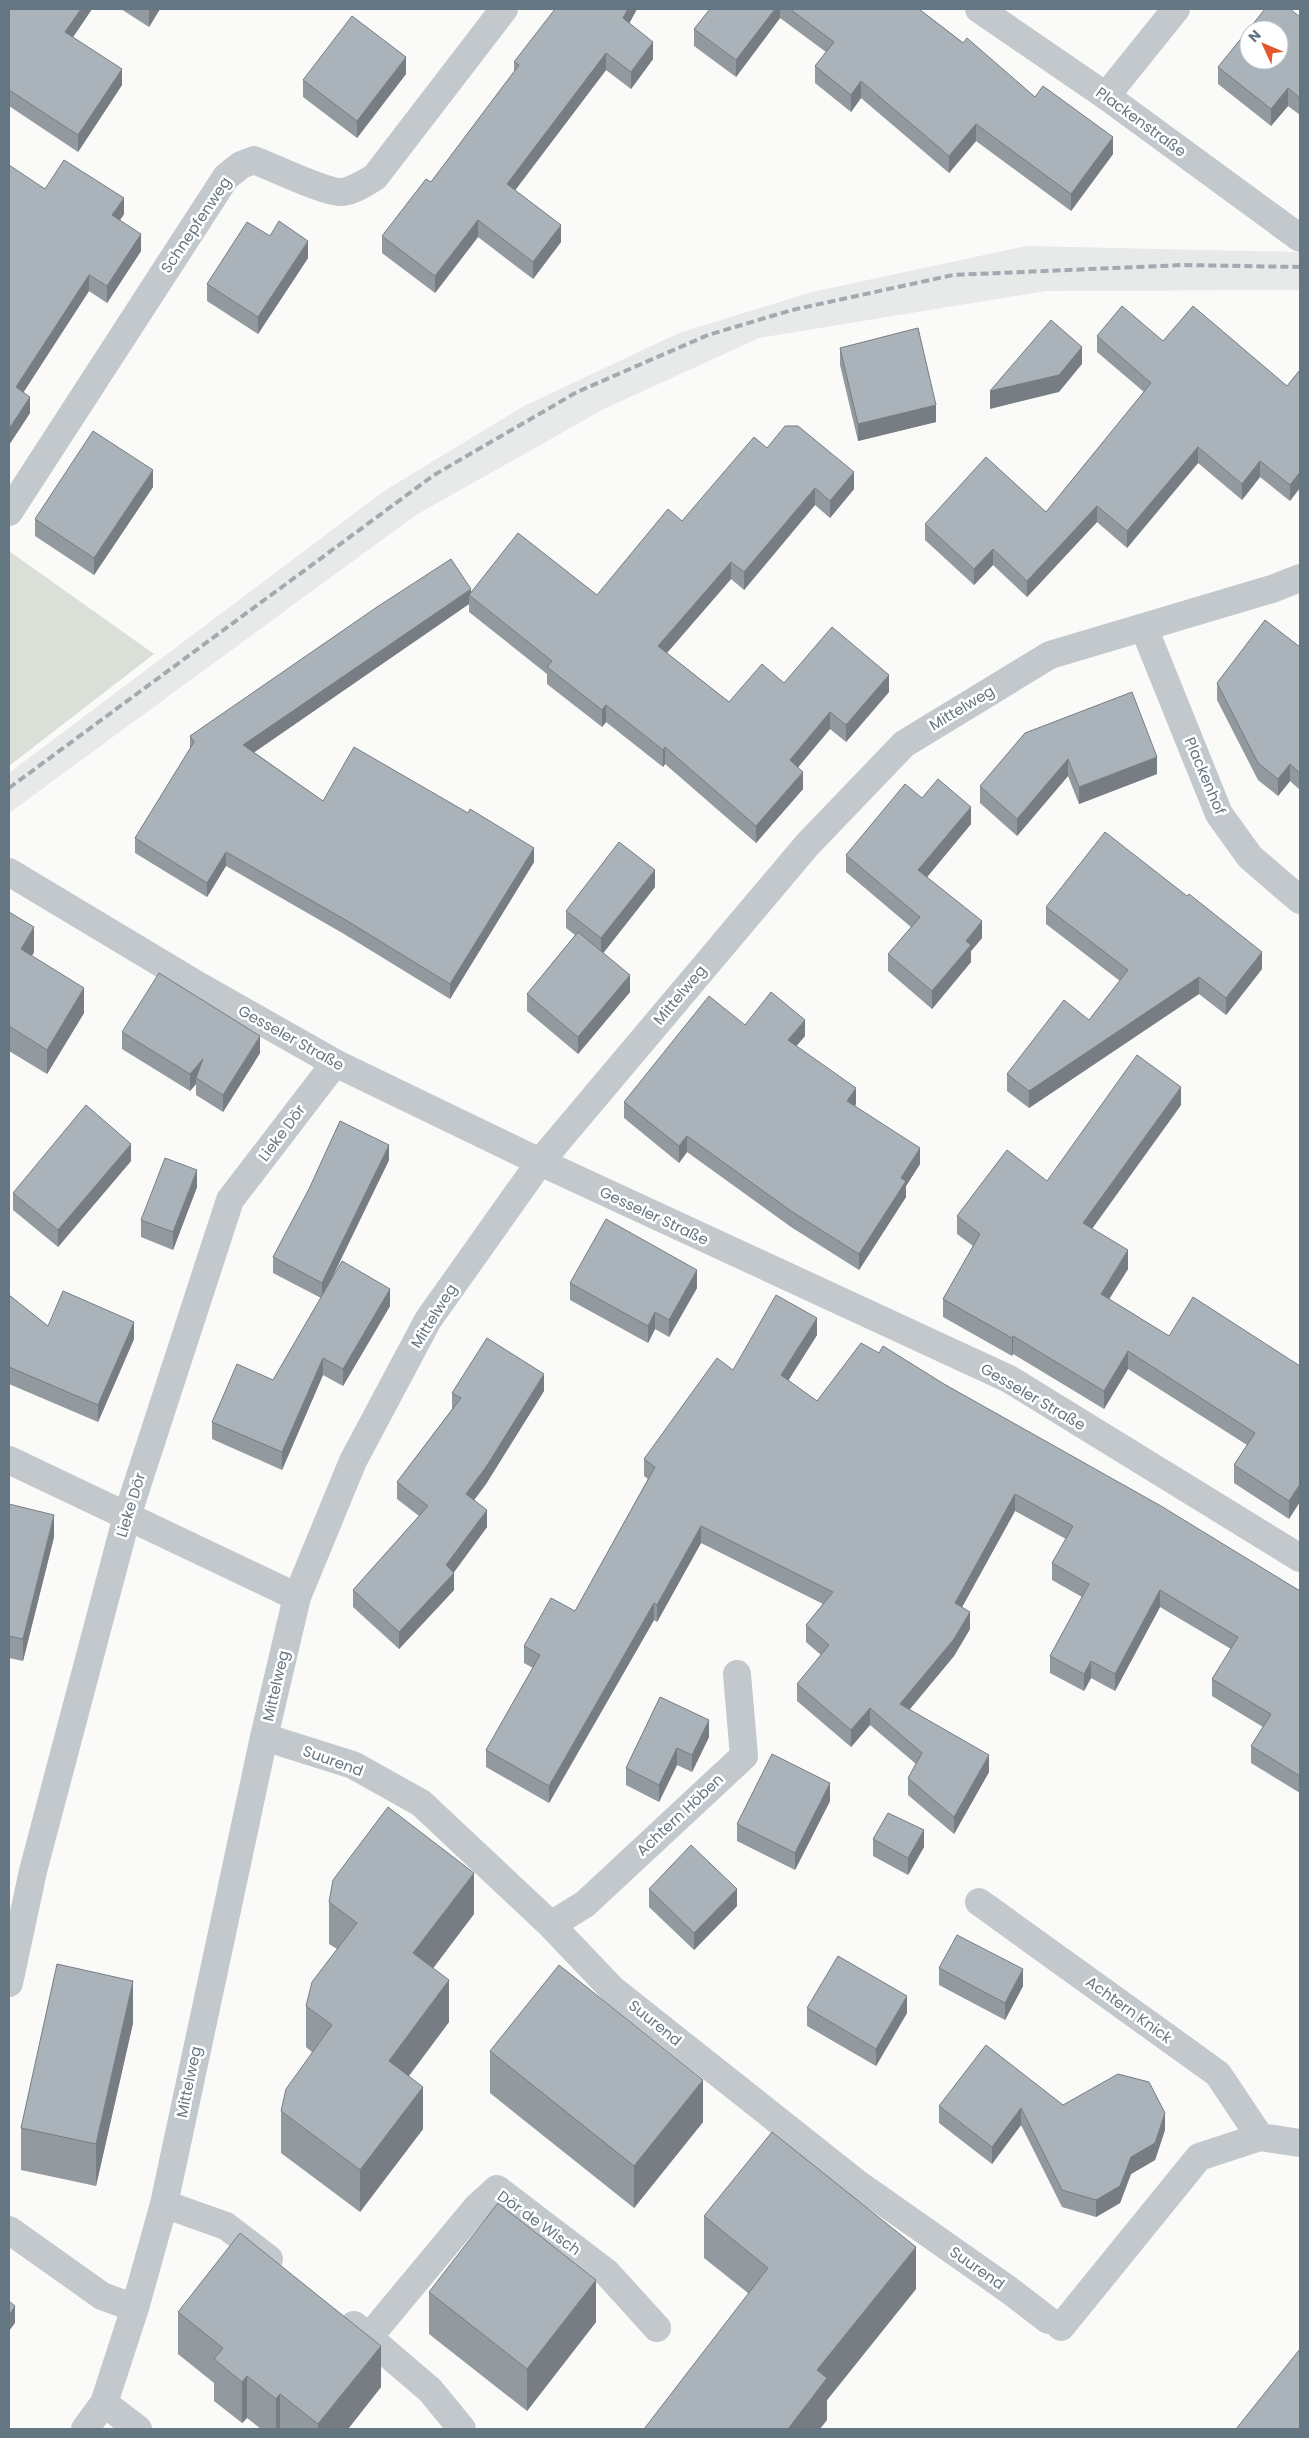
<svg xmlns="http://www.w3.org/2000/svg" width="1309" height="2438" font-family="Poppins,sans-serif">
  <style>
    .built { fill: #e8e9e9 }
    .green { fill: #dadfd7 }
    .lines { fill: none; stroke-linecap: round; stroke-linejoin: round }
    .street { stroke: #c3c8cc; stroke-width: 28 }
    .rail { stroke: #a2aab0; stroke-width: 4; stroke-dasharray: 8 4; stroke-linecap: butt }
    .wall { fill: #929a9f }
    .shaded-wall { fill: #777d82 }
    .building { fill: #aab3b9; stroke: #777d82; fill-rule: evenodd }
    .labels { text-anchor: middle; stroke-width: 5; stroke-linejoin: round; paint-order: stroke }
    .street-label { font-size: 15px; fill: #657683; stroke: #fff }
  </style>
  <rect width="100%" height="100%" fill="#fafaf8"/>
  <path class="built" d="M1026,246L1300,252V290L1046,291L759,338L604,409L416,515L9,813V773L384,491L524,406L679,333L812,292Z"/>
  <path class="green" d="M9,551L154,654L9,766Z"/>
  <g class="lines">
    <path class="street" d="M979,9L1106,96L1300,238
      M1106,96L1176,9
      M9,512L226,177L241,165L254,160C272,167 328,194 343,192C355,190 365,183 375,177L504,9
      M1144,628L1219,814L1250,857L1300,900
      M9,872L199,986L335,1063L540,1162L1009,1379L1300,1558
      M9,1460L297,1597
      M264,1737L353,1765L421,1803L551,1925L612,1989L858,2184L1009,2290L1048,2320
      M979,1902L1218,2074L1260,2137L1199,2157L1061,2327
      M551,1925L585,1904L744,1756L737,1674
      M9,1983L33,1871L127,1516L230,1200L335,1063
      M1260,2137L1300,2143
      M164,2204L226,2226L269,2259
      M9,2230L102,2296L135,2308
      M354,2325L430,2390L462,2429
      M369,2337L477,2207L497,2189L607,2273L657,2328
      M104,2403L138,2429
      M85,2429L104,2403L135,2308L164,2204L264,1737L297,1597L353,1461L428,1320L540,1162L807,845L904,744L1050,655L1272,589L1300,578"/>
    <path class="rail" d="M9,788L434,475L577,392L708,335L792,310L953,275L1183,265L1300,267"/>
  </g>
  <path class="wall" d="M9,9H92L73,37L122,85L78,152L9,106Z
    M121,9H160L149,27Z
    M565,9H637L629,23L653,59L631,89L606,70L515,190L561,242L533,279L478,237L435,293L382,253V236L431,182L514,72V62Z
    M710,9H919L1035,97L1113,154L1071,211L976,141L949,173L861,98L851,112L815,83V66L826,52L780,18L736,77L694,46V29Z
    M1300,17V115L1288,106L1271,126L1218,84V67Z
    M406,74L357,138L303,97V80Z
    M45,189L124,214L120,220L141,251L107,303L89,291L23,392L30,413L9,445Z
    M270,236L308,258L258,334L207,301V284Z
    M1097,336L1163,341L1287,386L1300,370L1290,501L1260,477L1242,500L1198,463L1127,548L1097,522L1027,597L993,565L974,585L925,540V524L1046,512L1144,392L1097,352Z
    M840,348L936,422L858,441L840,365Z
    M767,448L854,489L830,518L815,505L744,590L731,579L667,653L729,702L784,683L889,692L846,742L830,729L798,767L803,789L756,843L665,764L663,767L606,722L602,727L547,684V674L469,612V604L254,752L323,801L534,862L450,999L344,934L226,866L207,897L135,853V838L190,749V736L471,593L597,595Z
    M153,487L94,575L35,536V519Z
    M1300,647V790L1290,781L1278,796L1258,780L1217,700V683Z
    M1025,733L1157,774L1079,804L1068,776L1017,836L980,803V786Z
    M922,798L971,824L927,877L982,938L971,951V962L932,1009L888,971V954L911,927L846,872V855Z
    M655,887L603,953L630,992L578,1054L527,1011V994L575,935L566,928V911Z
    M1046,907L1262,969L1226,1015L1199,994L1029,1108L1007,1091V1074L1089,1020L1120,981L1046,924Z
    M9,912L34,952L32,956L84,1013L47,1074L9,1051Z
    M745,1025L805,1036L796,1046L856,1104L855,1106L920,1164L906,1186V1197L859,1270L791,1227L687,1152L679,1163L624,1118V1102Z
    M122,1032L260,1053L223,1112L196,1095V1084L190,1091L122,1049Z
    M1181,1105L1092,1229L1128,1269L1109,1299L1169,1336L1300,1366L1289,1519L1234,1483V1465L1247,1445L1128,1369L1104,1409L1013,1354L1012,1356L943,1317V1299L973,1246L957,1234V1216L1047,1181Z
    M389,1160L332,1278L390,1306L343,1386L323,1375L282,1470L212,1439V1422L273,1380L321,1298L273,1273V1257Z
    M131,1161L58,1247L13,1210V1193Z
    M197,1187L173,1250L141,1237V1220Z
    M570,1283L697,1288L669,1337L655,1329L648,1343L570,1300Z
    M9,1295L48,1326L134,1339L98,1422L9,1384Z
    M817,1335L788,1381L817,1401L879,1353L944,1384L1300,1591V1793L1251,1763V1746L1263,1727L1212,1696V1679L1231,1649L1160,1607L1115,1691L1091,1678L1084,1691L1050,1673V1656L1082,1597L1052,1580V1563L1066,1539L1015,1511L962,1607L970,1629L954,1656L909,1710L989,1772L954,1834L908,1795V1778L916,1764L870,1725L851,1747L797,1701V1684L821,1655L806,1642V1625L823,1604L701,1543L657,1622L654,1620L549,1803L486,1767V1750L533,1668L524,1663V1646L575,1611L648,1479L644,1476V1459L733,1370Z
    M544,1391L486,1484L474,1500L487,1527L454,1572V1590L399,1649L353,1607V1590L419,1516L397,1499V1482L452,1409V1393Z
    M9,1504L54,1537L23,1661L9,1658Z
    M660,1697L709,1737L692,1772L677,1765L659,1802L626,1785V1768Z
    M830,1801L795,1870L737,1841V1824Z
    M873,1839L924,1847L908,1875L873,1856Z
    M649,1889L737,1906L694,1950L649,1907Z
    M329,1902L474,1914L433,1968L449,2022L409,2076L423,2129L360,2212L281,2153V2111L313,2053L306,2047V2006L337,1949L329,1944Z
    M939,1968L1023,1986L1005,2020L939,1985Z
    M807,2008L907,2013L876,2066L807,2026Z
    M133,2023L96,2186L21,2170V2128Z
    M490,2051L703,2122L634,2208L490,2093Z
    M1063,2105L1165,2130L1155,2160L1131,2174L1120,2203L1096,2217L1062,2207L1021,2125L992,2164L939,2123V2106Z
    M704,2216L916,2289L827,2400V2420L748,2293L704,2258Z
    M429,2292L596,2322L527,2411L429,2334Z
    M178,2312L381,2387L348,2429H261L247,2418L242,2423L214,2401V2383L178,2354Z"/>
  <path class="shaded-wall" d="M81,9H92L65,49V32Z
    M150,9H160L149,27V10Z
    M628,9H637L623,35V18Z
    M775,9H780V18L736,77V60Z
    M653,42V59L631,89V72Z
    M606,53V70L507,201V184Z
    M406,57V74L357,138V121Z
    M122,69V85L78,152V135Z
    M861,81V98L851,112V95Z
    M1288,88V106L1271,126V109Z
    M976,124V141L949,173V156Z
    M1113,137V154L1071,211V194Z
    M124,198V214L112,232V215Z
    M478,220V237L435,293V276Z
    M561,225V242L533,279V262Z
    M141,234V251L107,303V286Z
    M308,241V258L258,334V317Z
    M89,275V291L16,404V387Z
    M1082,347V364L1059,392L990,409V391Z
    M30,397V413L9,445V429Z
    M936,405V422L858,441V424Z
    M1198,447V463L1127,548V531Z
    M1260,461V477L1242,500V484Z
    M153,470V487L94,575V558Z
    M854,472V489L830,518V501Z
    M1300,472V488L1290,501V485Z
    M815,488V505L744,590V572Z
    M1097,506V522L1027,597V581Z
    M993,549V565L974,585V569Z
    M731,562V579L658,663V646Z
    M471,589V597L469,595V604L243,760V745Z
    M889,675V692L846,742V725Z
    M606,705V722L602,727V710Z
    M830,712V729L790,777V760Z
    M665,747V764L663,767V750Z
    M1157,757V774L1079,804V787Z
    M1068,759V776L1017,836V819Z
    M1290,764V781L1278,796V779Z
    M803,772V789L756,843V826Z
    M971,807V824L918,888V870Z
    M534,848V862L450,999V984Z
    M226,852V866L207,897V883Z
    M655,870V887L601,956V938Z
    M982,921V938L971,951V962L932,1009V991L966,941Z
    M34,927V952L21,974V949Z
    M1262,952V969L1226,1015V998Z
    M630,975V992L578,1054V1037Z
    M1199,977V994L1029,1108V1091Z
    M84,988V1013L47,1074V1050Z
    M805,1020V1036L788,1056V1040Z
    M260,1036V1053L223,1112V1095Z
    M203,1059L196,1078V1084L190,1091V1074Z
    M1181,1087V1105L1083,1241V1223Z
    M856,1088V1104L847,1117V1101Z
    M687,1136V1152L679,1163V1146Z
    M131,1144V1161L58,1247V1230Z
    M389,1145V1160L322,1298V1283Z
    M920,1148V1164L906,1186V1197L859,1270V1254L901,1178Z
    M197,1170V1187L173,1250V1232Z
    M1128,1250V1269L1101,1312V1294Z
    M697,1270V1288L669,1337V1320Z
    M390,1289V1306L343,1386V1369Z
    M655,1312V1329L648,1343V1326Z
    M817,1318V1335L781,1392V1375Z
    M134,1322V1339L98,1422V1405Z
    M1013,1336V1354L1012,1356V1338Z
    M1128,1351V1369L1104,1409V1391Z
    M323,1358V1375L282,1470V1452Z
    M544,1374V1391L486,1484L466,1511V1494Z
    M1300,1484V1502L1289,1519V1501Z
    M1015,1494V1511L955,1620V1603Z
    M487,1510V1527L449,1579L454,1573V1590L399,1649V1632L446,1565Z
    M54,1515V1537L23,1661V1639Z
    M701,1526V1543L657,1622V1605Z
    M1160,1590V1607L1115,1691V1674Z
    M654,1603V1620L549,1803V1786Z
    M970,1612V1629L954,1656L900,1721V1704Z
    M1091,1661V1678L1084,1691V1674Z
    M870,1708V1725L851,1747V1730Z
    M709,1720V1737L692,1772V1755Z
    M677,1748V1765L659,1802V1785Z
    M989,1755V1772L954,1834V1817Z
    M830,1783V1801L795,1870V1853Z
    M924,1830V1847L908,1875V1858Z
    M474,1873V1914L413,1995V1953Z
    M737,1889V1906L694,1950V1933Z
    M1023,1969V1986L1005,2020V2003Z
    M449,1980V2022L389,2102V2061Z
    M133,1981V2023L96,2186V2144Z
    M907,1996V2013L876,2066V2049Z
    M703,2080V2122L634,2208V2166Z
    M423,2087V2129L360,2212V2170Z
    M1021,2108V2125L992,2164V2147Z
    M1165,2113V2130L1155,2160L1131,2174L1120,2203L1096,2217V2200Z
    M916,2247V2289L827,2400V2420L820,2429H788L817,2370Z
    M596,2280V2322L527,2411V2369Z
    M15,2306V2323L9,2331V2315Z
    M381,2346V2387L348,2429H318V2424Z
    M247,2376V2418L242,2423V2382Z
    M280,2394V2429H276V2399Z"/>
  <path class="building" d="M9,9H81L65,32L122,69L78,135L9,90Z
    M555,9H562L564,10L565,9H628L623,18L653,42L631,72L606,53L507,184L561,225L533,262L478,220L435,276L382,236L426,179L431,182L519,65L514,62Z
    M710,9H775L736,60L694,29Z
    M790,9H919L963,43L967,38L1035,97L1043,86L1113,137L1071,194L976,124L949,156L861,81L851,95L815,66L834,42Z
    M1265,9H1290L1300,17V98L1288,88L1271,109L1218,67ZM1249,30H1279V60H1249Z
    M352,16L406,57L357,121L303,80Z
    M64,160L124,198L112,215L141,234L107,286L89,275L16,387L30,397L9,429V165L45,189Z
    M279,221L308,241L258,317L207,284L247,222L270,236Z
    M1122,306L1163,341L1193,306L1287,386L1300,370V472L1290,485L1260,461L1242,484L1198,447L1127,531L1097,506L1027,581L993,549L974,569L925,524L986,457L1046,512L1151,383L1097,336Z
    M1051,320L1082,347L1059,375L990,391Z
    M918,328L936,405L858,424L840,348Z
    M785,426H798L854,472L830,501L815,488L744,572L731,562L658,646L729,702L762,664L784,683L832,627L889,675L846,725L830,712L790,760L803,772L756,826L665,747L663,750L606,705L602,710L547,667L552,661L469,595L518,533L597,595L668,509L682,521L754,437L767,448Z
    M93,431L153,470L94,558L35,519Z
    M451,559L471,589L243,745L323,801L354,747L468,813L470,809L534,848L450,984L344,919L226,852L207,883L135,838L194,742L190,736L377,607Z
    M1265,620L1300,647V773L1290,764L1278,779L1258,763L1217,683Z
    M1132,692L1157,757L1079,787L1068,759L1017,819L980,786L1025,733Z
    M938,779L971,807L918,870L982,921L966,941L971,945L932,991L888,954L920,917L846,855L905,784L922,798Z
    M1105,832L1187,896L1189,894L1262,952L1226,998L1199,977L1029,1091L1007,1074L1064,1000L1089,1020L1128,970L1046,907Z
    M619,842L655,870L601,938L566,911Z
    M9,912L34,927L21,949L84,988L47,1050L9,1026Z
    M578,932L630,975L578,1037L527,994Z
    M159,973L260,1036L223,1095L196,1078L203,1059L190,1074L122,1032Z
    M771,992L805,1020L788,1040L856,1088L847,1101L920,1148L901,1178L906,1181L859,1254L791,1211L687,1136L679,1146L624,1102L709,996L745,1025Z
    M1137,1055L1181,1087L1083,1223L1128,1250L1101,1294L1169,1336L1193,1297L1300,1366V1484L1289,1501L1234,1465L1255,1433L1128,1351L1104,1391L1013,1336L1012,1338L943,1299L980,1234L957,1216L1007,1150L1047,1181Z
    M86,1105L131,1144L58,1230L13,1193Z
    M340,1121L389,1145L322,1283L273,1257L309,1189Z
    M165,1158L197,1170L173,1232L141,1220Z
    M606,1219L697,1270L669,1320L655,1312L648,1326L570,1283Z
    M342,1261L390,1289L343,1369L323,1358L282,1452L212,1422L237,1364L273,1380Z
    M63,1291L134,1322L98,1405L9,1367V1295L48,1326Z
    M776,1295L817,1318L781,1375L817,1401L861,1343L879,1353L883,1346L944,1384L1161,1506L1300,1591V1634L1299,1636L1300,1637V1776L1251,1746L1271,1714L1212,1679L1238,1637L1160,1590L1115,1674L1091,1661L1084,1674L1050,1656L1089,1584L1052,1563L1073,1526L1015,1494L955,1603L970,1612L954,1639L900,1704L989,1755L954,1817L908,1778L922,1753L870,1708L851,1730L797,1684L829,1645L806,1625L833,1592L701,1526L657,1605L654,1603L549,1786L486,1750L540,1655L524,1646L551,1598L575,1611L655,1467L644,1459L717,1358L733,1370Z
    M487,1338L544,1374L486,1467L466,1494L487,1510L446,1565L454,1573L399,1632L353,1590L428,1506L397,1482L461,1398L452,1393Z
    M9,1504L54,1515L23,1639L9,1636Z
    M660,1697L709,1720L692,1755L677,1748L659,1785L626,1768Z
    M772,1754L830,1783L795,1853L737,1824Z
    M388,1807L474,1873L413,1953L449,1980L389,2061L423,2087L360,2170L281,2111L286,2089L332,2025L306,2006L312,1982L357,1923L329,1902L333,1880Z
    M888,1813L924,1830L908,1858L873,1839Z
    M691,1845L737,1889L694,1933L649,1889Z
    M957,1935L1023,1969L1005,2003L939,1968Z
    M838,1956L907,1996L876,2049L807,2008Z
    M57,1964L133,1981L96,2144L21,2128Z
    M559,1965L703,2080L634,2166L490,2051Z
    M986,2045L1063,2105L1118,2074L1149,2082L1165,2113L1155,2143L1131,2157L1120,2186L1096,2200L1062,2190L1021,2108L992,2147L939,2106Z
    M772,2132L916,2247L817,2370L827,2378L788,2429H644L768,2268L704,2216Z
    M498,2203L596,2280L527,2369L429,2292Z
    M240,2233L381,2346L318,2424L280,2394L276,2399L247,2376L242,2382L214,2359L223,2348L178,2312Z
    M9,2301L15,2306L9,2315Z
    M1300,2349V2429H1236Z"/>
  <g class="labels">
    <g class="street-label">
      <text transform="translate(1141 122) rotate(36)" y="5">Plackenstraße</text>
      <text transform="translate(196 225) rotate(-56)" y="5">Schnepfenweg</text>
      <text transform="translate(962 708) rotate(-31)" y="5">Mittelweg</text>
      <text transform="translate(1205 776) rotate(67)" y="5">Plackenhof</text>
      <text transform="translate(680 995) rotate(-50)" y="5">Mittelweg</text>
      <text transform="translate(291 1038) rotate(29)" y="5">Gesseler Straße</text>
      <text transform="translate(282 1133) rotate(-53)" y="5">Lieke Dör</text>
      <text transform="translate(654 1216) rotate(25)" y="5">Gesseler Straße</text>
      <text transform="translate(434 1316) rotate(-58)" y="5">Mittelweg</text>
      <text transform="translate(1033 1397) rotate(30)" y="5">Gesseler Straße</text>
      <text transform="translate(131 1505) rotate(-73)" y="5">Lieke Dör</text>
      <text transform="translate(276 1686) rotate(-77)" y="5">Mittelweg</text>
      <text transform="translate(333 1761) rotate(20)" y="5">Suurend</text>
      <text transform="translate(680 1815) rotate(-43)" y="5">Achtern Höben</text>
      <text transform="translate(1129 2010) rotate(36)" y="5">Achtern Knick</text>
      <text transform="translate(655 2023) rotate(39)" y="5">Suurend</text>
      <text transform="translate(189 2082) rotate(-78)" y="5">Mittelweg</text>
      <text transform="translate(539 2223) rotate(36)" y="5">Dör de Wisch</text>
      <text transform="translate(977 2268) rotate(35)" y="5">Suurend</text>
    </g>
  </g>
  <rect width="1309" height="2438" fill="none" stroke="#657683" stroke-width="20"/>
  <g transform="translate(1264 45) rotate(314)"><circle r="24" fill="#ffffff" stroke="#c1c8cd"/>
  <path d="M0-4L9 19L0 12L-9 19Z" fill="#e4572e"/>
  <text y="-8" font-size="14" font-weight="bold" text-anchor="middle" fill="#657683">N</text>
  </g>
</svg>
